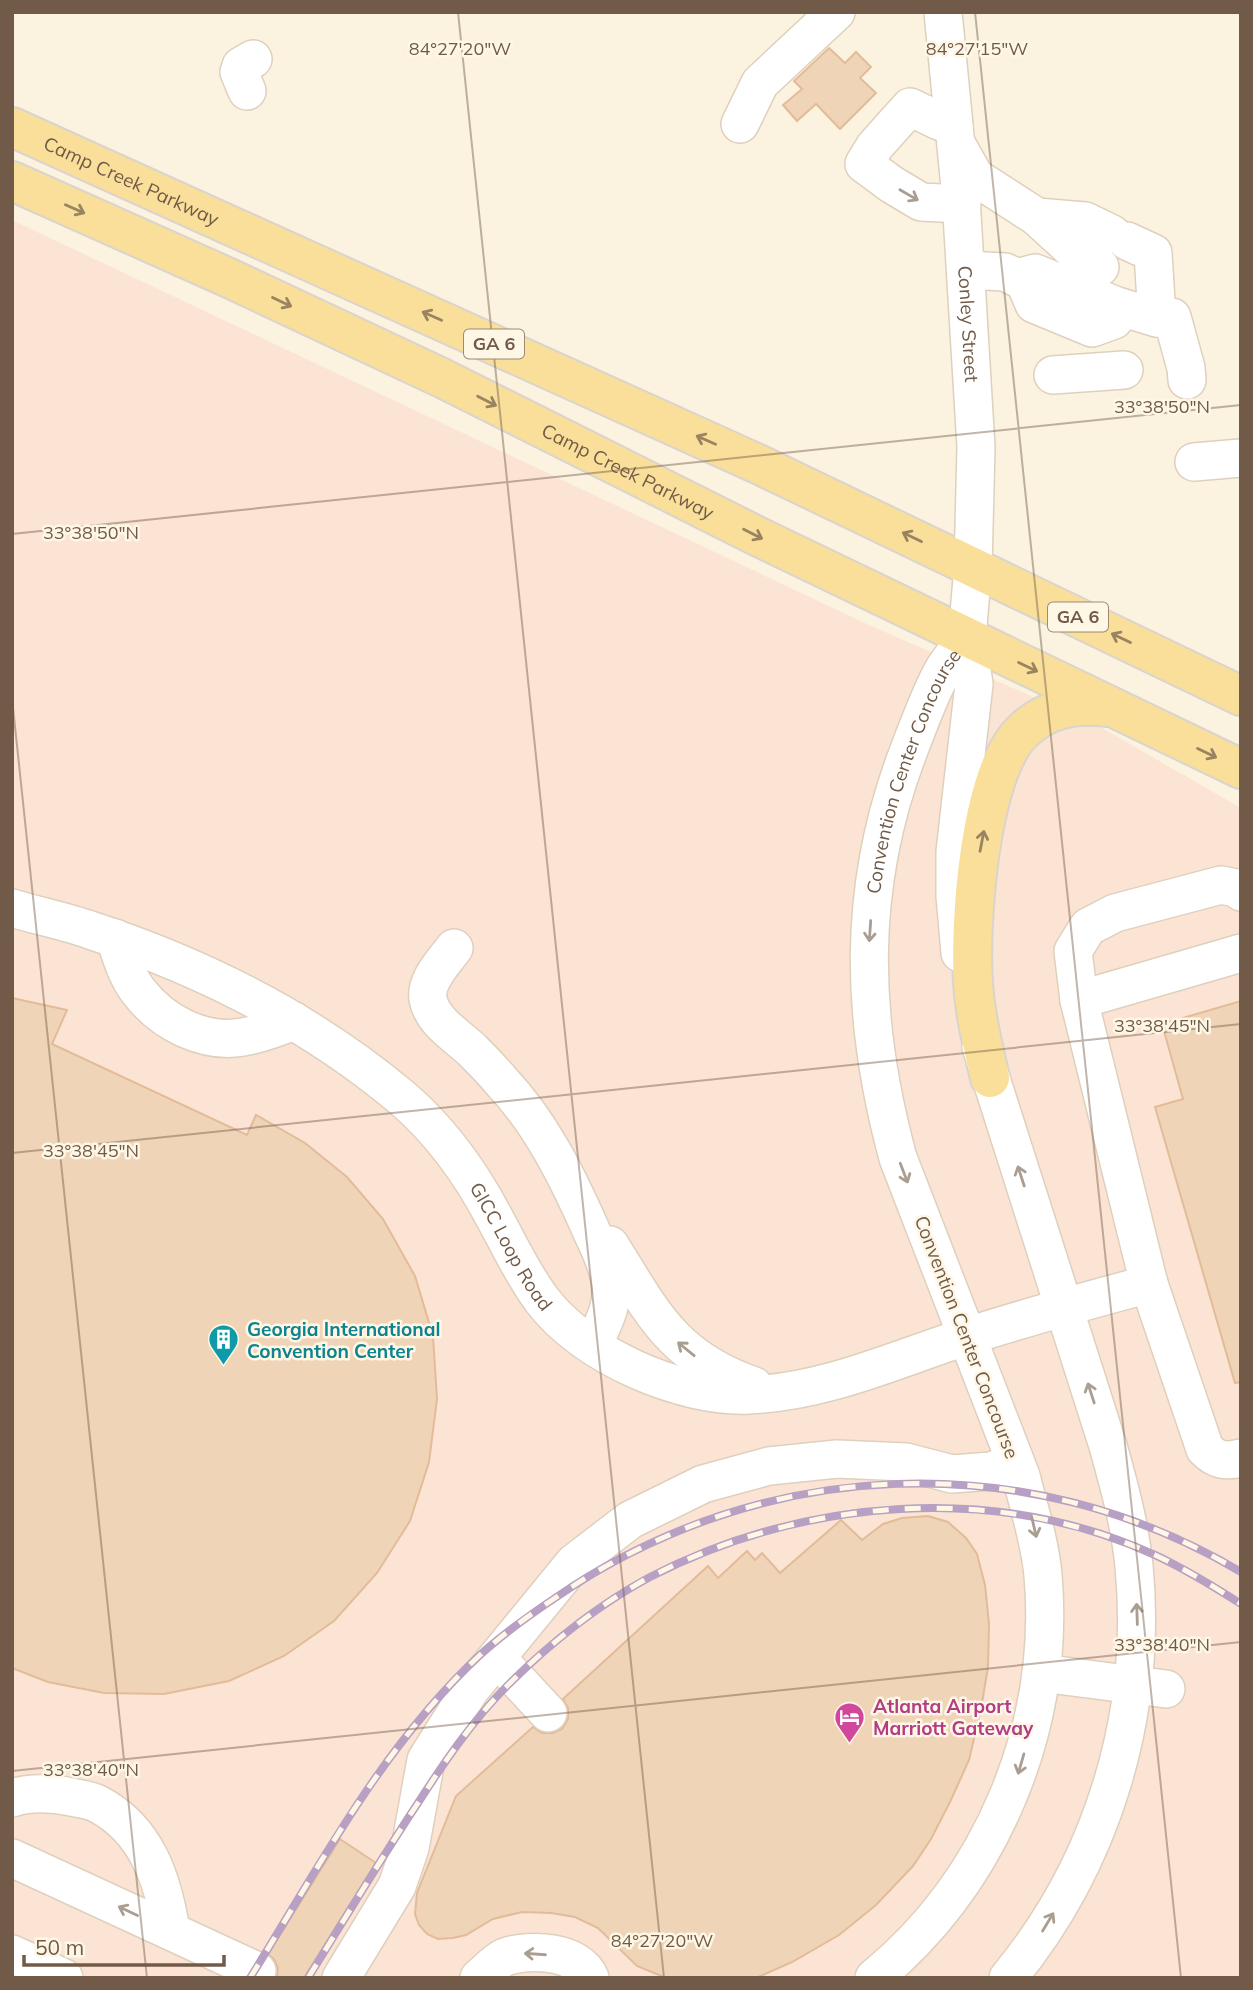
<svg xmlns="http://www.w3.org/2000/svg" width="1253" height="1990" font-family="Mulish,sans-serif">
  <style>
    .commercial { fill: #fce4d4 }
    .building { fill: #f0d4b8; stroke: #e2bc99; stroke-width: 2 }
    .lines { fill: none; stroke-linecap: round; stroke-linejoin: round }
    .minor-casing { stroke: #dfd0bd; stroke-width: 40 }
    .major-casing { stroke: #dad4cf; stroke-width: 42 }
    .minor { stroke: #fff; stroke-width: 37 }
    .major { stroke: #f9df99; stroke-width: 38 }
    .rail-casing { stroke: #b7a0c3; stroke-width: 8 }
    .rail { stroke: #fff7e6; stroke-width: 5; stroke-dasharray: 16; stroke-linecap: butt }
    .oneway { stroke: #aa9d91 }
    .oneway2 { stroke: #9a8360 }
    .ticks { fill: none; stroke: #715b48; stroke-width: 2; stroke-opacity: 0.45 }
    .labels { text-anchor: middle; stroke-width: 5; stroke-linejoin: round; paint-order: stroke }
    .shield { fill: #fff7e6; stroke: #9c8a77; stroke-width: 2 }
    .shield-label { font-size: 18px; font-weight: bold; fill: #715b48 }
    .street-label { font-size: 19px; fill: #715b48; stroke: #fff7e6 }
    .culture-label { font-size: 19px; font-weight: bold; fill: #0d838f; stroke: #fff7e6; text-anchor: start }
    .hotel-label { font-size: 19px; font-weight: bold; fill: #b23c85; stroke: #fff7e6; text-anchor: start }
    .ticks-label { font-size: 18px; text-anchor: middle; fill: #715b48; stroke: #fff7e6; stroke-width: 5; stroke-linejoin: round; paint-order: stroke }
  </style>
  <rect width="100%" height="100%" fill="#fbf3e0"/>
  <path class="commercial" d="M12,220L867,624L1097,725L1241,808V1978H12Z"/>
  <path class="building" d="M829,48L845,63L856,52L871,67L860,78L876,93L840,129L816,104L797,121L783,105L802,89L794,81Z
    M12,998L67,1010L52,1044L247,1135L256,1115L305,1143L347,1177L383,1219L415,1276L433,1336L437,1399L429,1462L410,1521L377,1573L334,1621L284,1656L229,1681L164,1694L104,1693L48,1682L12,1668Z
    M1241,1001V1382L1235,1383L1155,1107L1183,1099L1162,1024Z
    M928,1516L948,1522L966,1538L977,1554L985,1585L989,1624L988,1667L981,1709L969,1760L950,1802L931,1839L913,1866L876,1905L839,1935L792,1962L756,1978H666L637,1966L598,1928L575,1917L551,1913L522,1912L493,1919L466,1935L453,1938L438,1939L427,1934L419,1925L415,1914L417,1893L456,1796L533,1727L542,1733H553L562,1729L568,1719V1708L563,1699L708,1566L718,1578L747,1551L755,1560L762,1553L780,1573L841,1520L862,1540L883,1524L902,1518Z
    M340,1839L376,1863L304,1978H277L278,1968L274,1959L268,1954Z"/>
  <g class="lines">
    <defs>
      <g id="minor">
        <path id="s1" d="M943,12L961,198L976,447L973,567L967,637L974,684L955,852V896L960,953"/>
        <path d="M247,91L239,72L241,66L253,59"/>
        <path d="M740,124L760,83L836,12"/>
        <path d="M954,126L939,121L910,107L875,146L864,164L891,184L921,202L962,204"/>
        <path d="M957,145L975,177L1037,217L1085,221L1112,234"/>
        <path d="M1037,217L1086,262L1100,267"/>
        <path d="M1127,241L1153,253L1157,318"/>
        <path d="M966,270L1005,272L1017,278L1035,273L1117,306L1157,318"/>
        <path d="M1025,283L1034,304L1092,328L1114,320"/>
        <path d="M1172,317L1186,368L1187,380"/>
        <path d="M1053,375L1124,370"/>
        <path d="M1194,462L1241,458"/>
        <path id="s2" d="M12,908C38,916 64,921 90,930C203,967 310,1021 401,1097C441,1131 471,1173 495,1219C510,1246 523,1275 542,1300C583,1355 681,1398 749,1395C826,1392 896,1359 968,1336C1028,1317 1089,1300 1149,1284L1079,1000L1073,951L1088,927L1115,913L1221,885L1236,888L1241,892"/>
        <path d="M115,938C121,957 127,977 139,992C163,1023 204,1044 243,1037C261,1034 277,1028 294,1021"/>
        <path d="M454,948C444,962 425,980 428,999C432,1021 456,1035 472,1050C482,1060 492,1070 501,1081C541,1123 568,1178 591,1230C598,1246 607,1262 610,1280C615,1303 603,1324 593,1345"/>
        <path d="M1079,1000L1241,953"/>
        <path d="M981,1047L1108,1446C1119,1485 1130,1525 1134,1566C1148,1714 1103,1863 1008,1978"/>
        <path d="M610,1245C653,1314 672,1357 754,1386"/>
        <path d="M1149,1284L1205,1449C1216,1460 1225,1462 1241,1458"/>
        <path d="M497,1658L548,1713"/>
        <path d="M1041,1673L1166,1689"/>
        <path d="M12,1798C29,1792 54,1793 71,1797C80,1799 90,1800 98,1804C147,1830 163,1880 171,1931"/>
        <path d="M12,1858L257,1971"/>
        <path d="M12,1954L64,1978"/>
        <path d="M341,1978L397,1886L410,1848L426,1760L470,1690L574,1563L630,1520L703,1484L769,1466L837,1459L906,1462L952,1474L991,1471L1015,1462"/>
        <path d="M479,1978C487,1971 496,1961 505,1957C529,1948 580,1951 590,1978"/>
        <path id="s3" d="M874,1978C992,1881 1056,1727 1043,1575C1040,1542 1029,1508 1021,1476L898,1158C860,1018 856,887 909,750C919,724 929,696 942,672C949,660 959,649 967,637"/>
      </g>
      <g id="major">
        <path id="s4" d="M12,127L758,464L1241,696"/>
        <path id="s5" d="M12,181L229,278L442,378L759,537L1241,769"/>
        <path d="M990,1078C983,1047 975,1015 973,983C969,924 979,772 1023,731C1047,708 1075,703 1107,707"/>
      </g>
    </defs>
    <use href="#minor" class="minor-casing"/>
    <use href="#major" class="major-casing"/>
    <use href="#minor" class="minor"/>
    <use href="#major" class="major"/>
    <defs>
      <path id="rail" d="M250,1978C319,1867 383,1745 480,1655C504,1633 531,1614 558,1596C763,1456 1027,1445 1241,1572
        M308,1978C344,1920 379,1862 416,1806C443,1764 472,1721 507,1686C549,1644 598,1605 650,1577C804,1498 995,1482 1155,1555C1185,1569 1213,1586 1241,1604"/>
    </defs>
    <use href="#rail" class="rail-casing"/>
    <use href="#rail" class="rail"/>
  </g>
  <defs><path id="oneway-shaft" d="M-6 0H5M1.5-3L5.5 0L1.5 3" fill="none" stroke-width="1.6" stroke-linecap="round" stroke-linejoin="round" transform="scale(1.75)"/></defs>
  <g class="oneway">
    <use href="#oneway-shaft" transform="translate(909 195) rotate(30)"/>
    <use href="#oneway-shaft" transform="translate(870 931) rotate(94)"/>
    <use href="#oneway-shaft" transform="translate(904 1173) rotate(69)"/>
    <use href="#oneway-shaft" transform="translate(1021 1176) rotate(-108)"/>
    <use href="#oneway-shaft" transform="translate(686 1349) rotate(-141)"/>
    <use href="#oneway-shaft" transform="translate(1091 1393) rotate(-108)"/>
    <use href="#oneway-shaft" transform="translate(1034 1527) rotate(77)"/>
    <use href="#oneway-shaft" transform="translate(1137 1614) rotate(-92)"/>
    <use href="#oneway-shaft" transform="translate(1021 1764) rotate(106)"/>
    <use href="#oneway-shaft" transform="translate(128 1911) rotate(-155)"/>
    <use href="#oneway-shaft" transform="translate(1048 1922) rotate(-59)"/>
    <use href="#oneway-shaft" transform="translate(535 1954) rotate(-176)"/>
  </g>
  <g class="oneway2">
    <use href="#oneway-shaft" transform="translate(75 209) rotate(24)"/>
    <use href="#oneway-shaft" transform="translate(282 302) rotate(25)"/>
    <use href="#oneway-shaft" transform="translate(432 316) rotate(-156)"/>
    <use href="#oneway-shaft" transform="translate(487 401) rotate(27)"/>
    <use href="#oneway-shaft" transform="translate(706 440) rotate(-156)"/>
    <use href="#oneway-shaft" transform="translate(753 534) rotate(27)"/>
    <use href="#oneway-shaft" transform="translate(912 537) rotate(-154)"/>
    <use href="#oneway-shaft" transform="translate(1121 638) rotate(-154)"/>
    <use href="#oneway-shaft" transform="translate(1028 667) rotate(26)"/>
    <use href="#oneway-shaft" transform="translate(1207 753) rotate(26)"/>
    <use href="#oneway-shaft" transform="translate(982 841) rotate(-79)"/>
  </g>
  <path class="ticks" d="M458,12L664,1978M975,12L1181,1978M12,534L1241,405M12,698L147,1978M12,1153L1241,1024M12,1771L1241,1642"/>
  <defs>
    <symbol id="building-pin" viewBox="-11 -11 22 30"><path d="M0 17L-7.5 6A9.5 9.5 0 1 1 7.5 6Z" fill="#0f9aa8" stroke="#fff7e6"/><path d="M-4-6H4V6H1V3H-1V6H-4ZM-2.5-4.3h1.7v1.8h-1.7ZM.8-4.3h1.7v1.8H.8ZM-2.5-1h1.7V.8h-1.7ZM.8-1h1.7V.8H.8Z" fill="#fff"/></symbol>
    <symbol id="hotel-pin" viewBox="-11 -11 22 30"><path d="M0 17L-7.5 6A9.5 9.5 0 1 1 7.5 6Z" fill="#d1479c" stroke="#fff7e6"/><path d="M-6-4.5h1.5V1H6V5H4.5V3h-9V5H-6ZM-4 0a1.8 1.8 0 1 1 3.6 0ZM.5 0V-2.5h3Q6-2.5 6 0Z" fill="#fff"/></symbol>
  </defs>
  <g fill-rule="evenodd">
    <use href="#building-pin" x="206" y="1322" width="35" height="47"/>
    <use href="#hotel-pin" x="832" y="1700" width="35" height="47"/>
  </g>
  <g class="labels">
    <g class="shield">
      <rect x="464" y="329.5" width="60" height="29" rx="5"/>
      <rect x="1048" y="602.5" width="60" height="29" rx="5"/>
    </g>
    <g class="shield-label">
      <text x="494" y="350">GA 6</text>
      <text x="1078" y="623">GA 6</text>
    </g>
    <g class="street-label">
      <text dy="7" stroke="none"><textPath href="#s4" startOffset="131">Camp Creek Parkway</textPath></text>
      <text dy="7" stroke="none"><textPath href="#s1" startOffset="313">Conley Street</textPath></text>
      <text dy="7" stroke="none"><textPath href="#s5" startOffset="681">Camp Creek Parkway</textPath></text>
      <text dy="7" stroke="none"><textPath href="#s3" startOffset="1293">Convention Center Concourse</textPath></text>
      <text dy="7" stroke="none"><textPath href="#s2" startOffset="623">GICC Loop Road</textPath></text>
      <text transform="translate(967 1337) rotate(69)" y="7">Convention Center Concourse</text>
    </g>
    <g class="culture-label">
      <text x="247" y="1336">Georgia International<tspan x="247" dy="22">Convention Center</tspan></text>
    </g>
    <g class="hotel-label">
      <text x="873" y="1713">Atlanta Airport<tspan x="873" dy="22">Marriott Gateway</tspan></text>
    </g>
  </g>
  <g class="ticks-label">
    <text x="460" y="55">84°27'20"W</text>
    <text x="977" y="55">84°27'15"W</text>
    <text x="1162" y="413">33°38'50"N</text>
    <text x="91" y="539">33°38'50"N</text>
    <text x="1162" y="1032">33°38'45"N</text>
    <text x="91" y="1157">33°38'45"N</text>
    <text x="1162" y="1651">33°38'40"N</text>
    <text x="91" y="1776">33°38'40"N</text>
    <text x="662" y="1947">84°27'20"W</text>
  </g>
  <rect width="1253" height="1990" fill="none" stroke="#715b48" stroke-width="28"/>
  <path d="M24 1955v10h200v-10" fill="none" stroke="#715b48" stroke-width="3.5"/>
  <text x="35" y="1955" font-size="21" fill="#715b48" stroke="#fff7e6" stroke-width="5" paint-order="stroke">50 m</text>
</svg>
